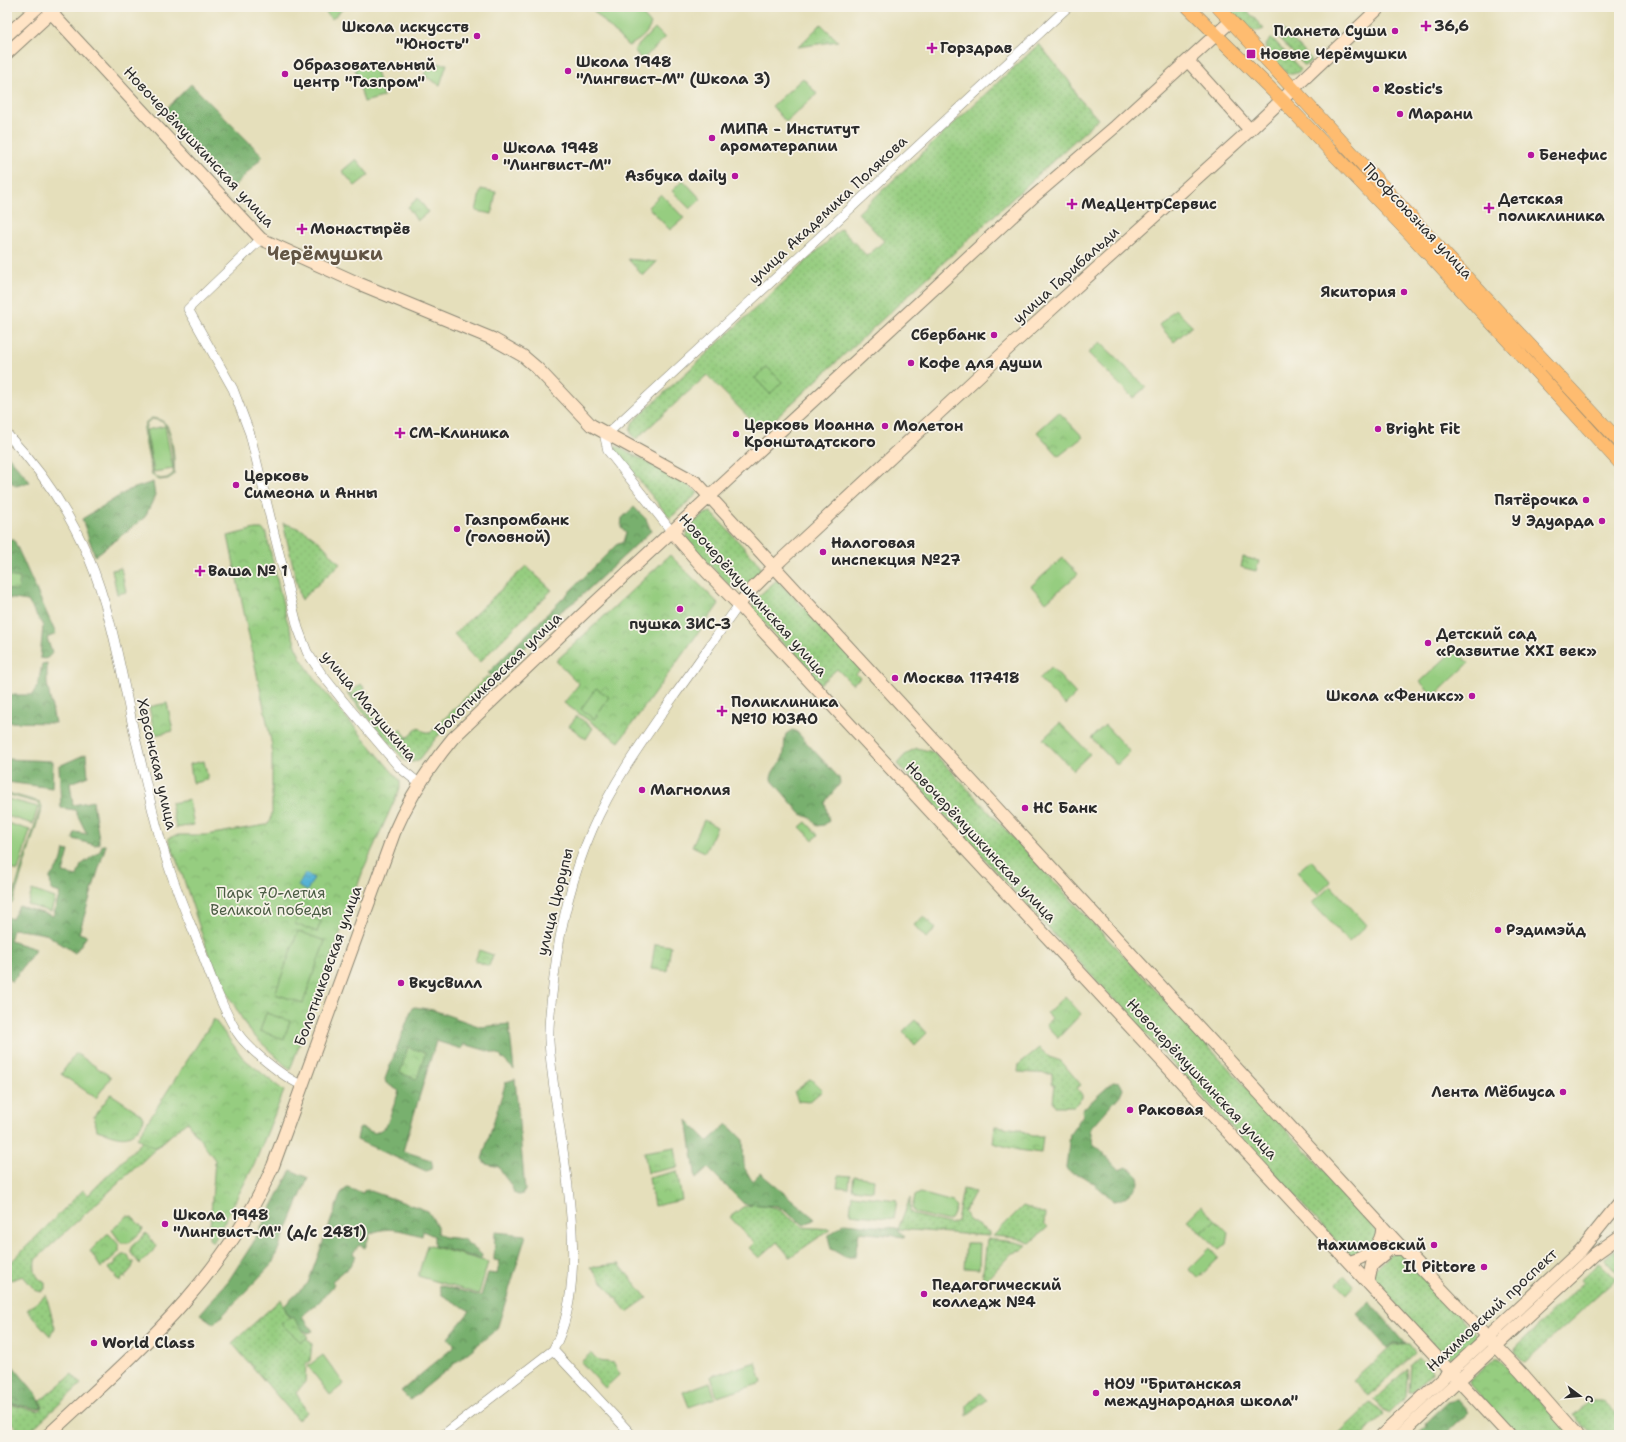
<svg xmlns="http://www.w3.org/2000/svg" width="1626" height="1442" font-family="'Shantell Sans',sans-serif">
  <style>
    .grass { fill: url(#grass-dots); stroke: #607c56 }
    .forest { fill: url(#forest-crowns); stroke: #526e4c }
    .park { fill: url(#park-crowns); stroke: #607c56 }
    .pitch { fill: #96cd80; stroke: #607c56; fill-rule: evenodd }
    .water { fill: url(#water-ripples); stroke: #416e80 }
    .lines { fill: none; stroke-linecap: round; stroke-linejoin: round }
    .street-casing { stroke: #888573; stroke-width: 10 }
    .secondary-casing { stroke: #888573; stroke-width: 14 }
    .primary-casing { stroke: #888573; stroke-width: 14 }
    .street { stroke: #fff; stroke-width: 9 }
    .secondary { stroke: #ffe4c6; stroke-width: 12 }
    .primary { stroke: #febc70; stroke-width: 13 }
    .poi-dot { fill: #b5179e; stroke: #f7f3e8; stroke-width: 1.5 }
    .labels { text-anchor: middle; stroke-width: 3.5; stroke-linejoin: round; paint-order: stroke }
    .poi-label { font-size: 15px; font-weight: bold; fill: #2b2b2b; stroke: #f7f3e8; text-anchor: start }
    .street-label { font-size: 15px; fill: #2b2b2b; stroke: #f7f3e8 }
    .park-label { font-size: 15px; fill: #4b5c44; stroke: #f7f3e8 }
    .district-label { font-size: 19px; font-weight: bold; fill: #625544; stroke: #f7f3e8 }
  </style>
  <defs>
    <pattern id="grass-dots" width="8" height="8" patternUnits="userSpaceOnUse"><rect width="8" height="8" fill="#96cd80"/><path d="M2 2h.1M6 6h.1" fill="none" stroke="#81b06f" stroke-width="1.8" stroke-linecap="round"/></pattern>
    <pattern id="forest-crowns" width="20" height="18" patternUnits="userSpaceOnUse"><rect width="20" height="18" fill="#78b06e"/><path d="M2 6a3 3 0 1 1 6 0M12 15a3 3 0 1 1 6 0" fill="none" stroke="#638f5b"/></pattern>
    <pattern id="park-crowns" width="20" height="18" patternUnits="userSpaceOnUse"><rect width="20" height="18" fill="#96cd80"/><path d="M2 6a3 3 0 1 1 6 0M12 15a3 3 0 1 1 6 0" fill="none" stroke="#81b06f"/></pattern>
    <pattern id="water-ripples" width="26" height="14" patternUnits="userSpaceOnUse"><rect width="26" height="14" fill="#57b2d5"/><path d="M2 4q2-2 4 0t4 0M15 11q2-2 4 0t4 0" fill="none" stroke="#4891ad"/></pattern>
  </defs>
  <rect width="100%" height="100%" fill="#f7f3e8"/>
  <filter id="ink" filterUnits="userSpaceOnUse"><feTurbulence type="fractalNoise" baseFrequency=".025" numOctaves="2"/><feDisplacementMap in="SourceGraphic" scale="8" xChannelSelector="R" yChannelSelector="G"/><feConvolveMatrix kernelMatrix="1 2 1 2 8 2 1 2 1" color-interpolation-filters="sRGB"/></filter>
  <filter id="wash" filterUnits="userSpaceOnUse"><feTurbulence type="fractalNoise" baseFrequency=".012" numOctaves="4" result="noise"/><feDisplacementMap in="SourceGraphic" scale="16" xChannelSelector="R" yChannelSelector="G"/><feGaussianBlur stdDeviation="0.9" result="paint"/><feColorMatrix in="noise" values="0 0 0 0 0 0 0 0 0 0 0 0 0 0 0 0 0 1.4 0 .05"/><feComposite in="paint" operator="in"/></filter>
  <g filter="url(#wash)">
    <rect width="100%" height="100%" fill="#e5dfbb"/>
    <path class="grass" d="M1225,7H1244L1264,29C1246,37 1236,19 1225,7Z
      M1282,29L1312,60L1305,66L1276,35Z
      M1272,38L1301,70C1296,74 1292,75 1286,73L1267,52L1265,46Z
      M1039,44L1069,81L1077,96L1098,119L762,431L707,375L636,439C629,435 630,428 633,422L841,229L867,256L884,241L858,213Z
      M615,445L689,485L698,493L670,518L615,451Z
      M711,512L760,565L761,573C751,582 745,593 730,586L687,541C684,529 699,514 711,512Z
      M283,523C314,532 320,542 340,564L301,600Z
      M526,566L552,590L480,662L454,634Z
      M777,580L862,668L856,674L860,678L852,684L837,669L820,684L752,610L754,600Z
      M487,676L494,680L436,738L420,759L413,762L405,761L347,693L348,692L399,745L419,727L423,731L430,733Z
      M917,748L933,752L1377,1227L1376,1239L1360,1254H1348L897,764L907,753Z
      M1039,1048L1049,1057L1061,1061L1081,1085L1077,1088L1082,1095V1098L1074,1106H1055L1053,1102L1055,1084H1052V1074L1018,1072L1019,1064Z
      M175,1131L35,1260C34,1271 35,1277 45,1283V1289L41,1292L35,1290L23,1276L11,1280L7,1276V1266L83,1190L88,1195L150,1134Z
      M963,1189L975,1192L964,1212L969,1220L989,1232V1236L898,1229L910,1198V1211L914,1215L950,1224L957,1221Z
      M756,1204L777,1208L802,1227L831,1229L790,1257L777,1242L759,1258L749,1248L754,1243L730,1217L743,1207Z
      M1023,1206L1045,1214L1044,1223L1048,1227L1030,1243L1016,1238L993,1236Z
      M146,1233L157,1247L140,1264L131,1253V1247Z
      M987,1239L1015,1242L1027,1245L1021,1251L1012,1253L982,1284Z
      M1619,1248V1274L1605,1259L1606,1257Z
      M1400,1252L1476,1334V1338C1467,1346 1458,1360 1445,1357L1373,1280L1374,1270L1390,1254Z
      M122,1255H128L131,1262H134L132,1268L125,1276L126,1277H123L120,1282L115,1277L116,1275L108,1268L116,1263L115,1261Z
      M1599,1262L1616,1279L1525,1362L1514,1352L1516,1347L1584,1282L1582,1280Z
      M619,1264L647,1298L627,1312L590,1267Z
      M46,1295L55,1328L50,1336L27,1310Z
      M281,1299L288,1316L312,1344L310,1361L306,1364L305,1382L296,1393L307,1412L298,1420L232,1343Z
      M1393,1344L1409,1345L1415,1353L1369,1396L1353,1381Z
      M591,1353L599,1361L614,1363L619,1375L605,1388L581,1362Z
      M1419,1357L1431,1369L1432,1373L1412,1392H1409L1411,1364Z
      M1408,1368L1406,1396L1389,1413L1387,1411L1386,1412L1374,1400Z
      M72,1374L81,1384L29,1432L22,1435L7,1417V1404L39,1411L43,1407L40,1401Z
      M980,1393L987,1400L967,1415V1405Z
      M1589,1400H1603L1619,1416V1435H1592L1573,1415Z
      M1371,1403L1384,1414L1363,1435H1337Z"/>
    <path class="forest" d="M191,84L263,156L233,188L163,112Z
      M7,455L9,457L30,482L16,486L7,479Z
      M153,482L155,496L145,517L95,556L82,519L129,490Z
      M634,507L646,519L651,531L578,599L560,612L495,678L488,673L616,545L623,542L626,532L621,528L622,518Z
      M7,539L14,540L56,634L47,638L52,653C48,658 46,660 40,658L43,626L28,601L7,598Z
      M47,663V683L55,723L7,722V695H32L38,685L42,664Z
      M792,730L796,731L839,778L840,783C836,790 829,795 825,803L829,821L824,825L817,826L811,818L801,814L771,779C772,769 778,767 782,759C786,751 783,743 786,734Z
      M86,754L88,776L70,783L73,805L93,801L99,839V844L95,845L73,839L75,832L87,834L75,810L61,808L59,766Z
      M7,759L53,761L52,788L7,782Z
      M102,845H106L79,933L87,936L75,953L46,934L13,929L10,941L36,949L12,982L7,977V917L12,919L19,906L53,916L60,893L51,890L50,877L61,863L64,850L69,851L63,873L77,876L81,865L100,851Z
      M415,1007L433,1010L481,1027L509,1024L514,1070L498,1054L464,1044L462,1049L436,1041L403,1151L431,1160L433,1167L430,1170L426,1171L357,1140L359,1129L361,1128L375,1133L386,1127L399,1091L386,1083L385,1079L412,1008Z
      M515,1079L525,1190C523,1196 518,1196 514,1193C511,1181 504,1179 499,1167L486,1164L482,1159L506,1082Z
      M1113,1082L1120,1083L1123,1089L1121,1094L1090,1129L1093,1143L1119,1170L1126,1167C1133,1170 1139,1175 1139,1183C1133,1190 1124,1201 1114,1201C1104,1192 1094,1183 1082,1176C1076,1173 1069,1174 1066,1168L1070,1134L1083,1115L1082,1110Z
      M687,1120L708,1141L727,1124L743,1140L744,1167L752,1181L760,1173L815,1219L804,1225L778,1206L744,1204L708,1168L696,1179Z
      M291,1170L308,1178L272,1264L214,1324L200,1314L229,1280L253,1243Z
      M347,1188L363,1193L365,1189L428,1211L437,1226V1233L444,1237L463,1239L482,1255L481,1259L434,1246V1236L423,1231L422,1236C403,1231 388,1225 370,1234L365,1248L359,1245L353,1253L356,1256L349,1267L332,1281L334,1285L319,1302L302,1316L313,1331L308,1333C295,1326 289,1319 284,1306L308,1283L341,1193Z
      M845,1223L897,1228L905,1237L859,1232L855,1257H845L831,1249L828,1236Z
      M495,1232L526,1235L497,1329L410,1400L401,1391L455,1346L448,1338L470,1311L442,1295L439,1285L481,1296L488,1273L497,1274L500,1261L494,1260Z
      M1370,1302L1406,1344L1393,1343L1387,1348L1357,1314Z
      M7,1359L37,1395L42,1407L38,1409L7,1403Z
      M1458,1400L1469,1412L1444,1435H1416L1427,1425L1426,1423L1448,1402Z"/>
    <path class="park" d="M821,24L838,41L798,47Z
      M429,63L447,64L440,85L424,76Z
      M356,159L369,175L355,186L342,171Z
      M418,198L428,212L417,221L408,207Z
      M628,259L657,262L643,276Z
      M1175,309L1192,326L1174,342L1159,325Z
      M767,367L782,382L770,394L755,378Z
      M1059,412L1083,437L1059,456L1037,432Z
      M255,529H262L266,533L286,617L300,657L318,684L400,781V788L364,868L290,1070L249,1031L213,968L183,877L168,838L178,835H206L266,825L270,821L272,813V746L228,536Z
      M670,555L719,604L619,742L564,703L579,684L556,661Z
      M1243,557L1259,561L1256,571L1241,567Z
      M121,568L126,592L117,594L112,570Z
      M7,576L20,578L18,591L7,589Z
      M1051,667L1076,694L1065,705L1039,679Z
      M361,684L369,694L359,703L351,693Z
      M167,703L173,731L155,735L149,707Z
      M577,716L593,728L586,739L569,726Z
      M1060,723L1090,754L1073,770L1043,739Z
      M204,761L208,780L193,783L190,764Z
      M806,822L818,835L813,840L800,827Z
      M924,916L936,929L926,938L914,925Z
      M655,944L671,946L667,971L651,969Z
      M479,950L493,955L489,966L475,961Z
      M1065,996L1081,1014L1058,1038L1046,1025L1052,1018L1047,1013Z
      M214,1019L243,1058L284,1091L254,1165L213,1243L209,1239L215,1160L187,1122L155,1148L137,1138Z
      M915,1020L927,1033L915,1045L903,1031Z
      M408,1047L425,1053L417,1079L400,1073Z
      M811,1079L822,1091L809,1102L798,1101L794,1092Z
      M111,1094L141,1114L144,1120C130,1144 120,1137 97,1130L94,1116Z
      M995,1126L1019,1129L1032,1136H1043L1041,1153L1018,1150L993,1143Z
      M675,1147L678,1167L648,1173L644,1152Z
      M677,1171L682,1200L654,1206L649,1178Z
      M839,1175L850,1176L849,1188L837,1187Z
      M127,1216L132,1217L143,1228L142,1231L129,1243H121L112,1230Z
      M1215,1220L1228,1233L1226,1244L1219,1250L1201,1233Z
      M107,1234H109L119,1245V1252L101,1268L90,1251Z
      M1345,1276L1354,1286L1347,1294L1337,1284Z
      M292,1316L308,1337L301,1342L281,1324Z
      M1495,1358H1500L1572,1435H1515L1471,1386L1470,1381Z"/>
    <path class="pitch" d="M321,7H345L332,19Z
      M590,7H636L651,24C647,35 639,41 628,46Z
      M655,28L665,38L642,60L634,50Z
      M374,63L383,97L364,102L355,68Z
      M803,78L817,94L786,122L772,106Z
      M683,180L701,199L690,209L672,191Z
      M481,189L496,192L492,214L476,211Z
      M661,194L684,218L670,230L648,207Z
      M1100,342L1146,387L1133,398L1088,353Z
      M152,418C158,419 162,420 166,424C172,431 176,466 174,475L168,479L159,480L152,475L143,430L146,422ZM152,419C158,420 163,421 166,426C170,433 175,467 173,474L167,478L160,479L153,474L145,430L147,423Z
      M165,426L173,469L154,472L146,430Z
      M1063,558L1078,574L1046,602L1031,586Z
      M1455,649L1469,663L1434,696L1420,682Z
      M596,688L609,697L594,719L581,709Z
      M1105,725L1130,752L1117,765L1091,738Z
      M400,729L407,737L400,744L392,736Z
      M8,793L40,802L42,807L13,902L8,904L7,901L12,899L40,808L38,803L9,795L7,796Z
      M8,799L38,807L33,824L7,816Z
      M189,800L194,825L176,828L171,803Z
      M704,820L717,827L705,852L692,846Z
      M7,823L30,830L18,871L7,868Z
      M1311,860L1331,882L1318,894L1297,872Z
      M1331,886L1367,925L1349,942L1312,903Z
      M32,890L55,898L51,912L28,905Z
      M299,913L321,921L317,932L295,924Z
      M298,931L325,941L303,1003L275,994Z
      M266,1013L290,1021L284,1039L260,1031Z
      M76,1053L111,1077L96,1098L61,1074Z
      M854,1176L874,1179L873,1191L852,1189Z
      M920,1193L953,1202L956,1207L952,1218L948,1221L915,1213L912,1208L915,1196Z
      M852,1195L897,1200L894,1219L850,1214Z
      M1201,1206L1215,1220L1201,1233L1187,1220Z
      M966,1243H980L979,1269L964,1268Z
      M427,1245L488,1262L479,1294L418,1276Z
      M1210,1248L1219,1258L1198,1278L1189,1269Z
      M323,1355L344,1384L330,1395L308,1366Z
      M756,1362L762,1383L717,1397L711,1376Z
      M710,1382L715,1398L689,1407L683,1392Z"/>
    <path class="water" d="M305,873L314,878L307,891L298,886Z"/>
  </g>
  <g filter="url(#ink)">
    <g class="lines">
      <defs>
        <path id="street" d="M261,239L188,309L233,389L250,434L274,533L298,628L307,652L321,673L344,702L399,767L420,784
          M7,434C40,469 69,512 88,556C112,612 123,682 136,741C145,777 152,813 163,848C172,881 186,913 199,945C209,972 222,1008 237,1032C247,1048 284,1078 302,1085
          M672,532L608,451L605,438L607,434L1068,7
          M553,1350L632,1435
          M443,1435L553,1350C597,1271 554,1130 549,1041C548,1020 552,998 554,977C560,927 572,876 592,830C613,782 644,739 674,696C696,666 717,635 739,605"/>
        <path id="secondary" d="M50,7L56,18L261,239L360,284L493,339L523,356L537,368L591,425L697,483L1403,1249L1520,1371L1576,1435
          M7,35L38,7
          M7,53L57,7
          M1188,61L1250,130
          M672,532L707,572L739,605L1509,1435
          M739,605L748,593L781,560L1013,344L1250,130L1380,7
          M1350,1262C1366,1257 1384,1245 1382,1226
          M1368,1283L1372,1264L1390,1249H1403
          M48,1435C135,1354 224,1279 273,1166L394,833C409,798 429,767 453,738L586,611L1032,198L1116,126L1231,21
          M1382,1435L1581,1250L1619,1203
          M1400,1435L1595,1254L1619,1237"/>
        <path id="primary" d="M1188,7L1282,100L1411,235L1619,462
          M1218,7L1444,253L1619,441"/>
      </defs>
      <use href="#street" class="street-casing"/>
      <use href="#secondary" class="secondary-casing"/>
      <use href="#primary" class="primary-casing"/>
      <use href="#street" class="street"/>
      <use href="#secondary" class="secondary"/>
      <use href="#primary" class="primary"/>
    </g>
  </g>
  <g class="poi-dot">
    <path d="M1424 20h4v4h4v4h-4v4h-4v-4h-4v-4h4z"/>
    <circle cx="1395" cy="31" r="4"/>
    <circle cx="477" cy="36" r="4"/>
    <path d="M930 42h4v4h4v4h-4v4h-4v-4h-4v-4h4z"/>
    <rect x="1246" y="49" width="10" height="10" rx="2"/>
    <circle cx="568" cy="71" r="4"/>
    <circle cx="285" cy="74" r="4"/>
    <circle cx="1376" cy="89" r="4"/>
    <circle cx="1400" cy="114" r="4"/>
    <circle cx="712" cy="138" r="4"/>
    <circle cx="1531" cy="155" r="4"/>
    <circle cx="495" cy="157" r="4"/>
    <circle cx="735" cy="176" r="4"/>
    <path d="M1070 198h4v4h4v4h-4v4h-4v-4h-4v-4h4z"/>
    <path d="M1487 202h4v4h4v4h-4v4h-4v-4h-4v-4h4z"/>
    <path d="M300 223h4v4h4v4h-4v4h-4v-4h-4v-4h4z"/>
    <circle cx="1404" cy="292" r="4"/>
    <circle cx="994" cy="335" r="4"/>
    <circle cx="911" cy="363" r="4"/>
    <circle cx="885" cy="426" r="4"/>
    <circle cx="1378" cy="429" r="4"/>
    <path d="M398 427h4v4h4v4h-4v4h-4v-4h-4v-4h4z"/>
    <circle cx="736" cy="434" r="4"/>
    <circle cx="236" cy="485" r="4"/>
    <circle cx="1586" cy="500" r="4"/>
    <circle cx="1602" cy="521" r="4"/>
    <circle cx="457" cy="529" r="4"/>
    <circle cx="823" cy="552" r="4"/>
    <path d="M198 565h4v4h4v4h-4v4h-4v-4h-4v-4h4z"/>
    <circle cx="680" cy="609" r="4"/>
    <circle cx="1428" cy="643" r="4"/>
    <circle cx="895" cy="678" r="4"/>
    <circle cx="1472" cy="696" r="4"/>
    <path d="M720 705h4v4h4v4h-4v4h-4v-4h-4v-4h4z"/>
    <circle cx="642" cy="790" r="4"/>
    <circle cx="1025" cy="808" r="4"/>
    <circle cx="1498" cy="930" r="4"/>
    <circle cx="401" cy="983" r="4"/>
    <circle cx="1563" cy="1092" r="4"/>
    <circle cx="1130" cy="1110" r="4"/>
    <circle cx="165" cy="1224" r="4"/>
    <circle cx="1434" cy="1245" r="4"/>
    <circle cx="1484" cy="1267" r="4"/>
    <circle cx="924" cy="1294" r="4"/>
    <circle cx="94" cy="1343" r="4"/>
    <circle cx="1096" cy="1393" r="4"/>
  </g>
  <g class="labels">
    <g class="poi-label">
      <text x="1434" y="31">36,6</text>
      <text x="469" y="32" text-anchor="end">Школа искусств<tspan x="469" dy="17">"Юность"</tspan></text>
      <text x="1387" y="36" text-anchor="end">Планета Суши</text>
      <text x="940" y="53">Горздрав</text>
      <text x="1260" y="59">Новые Черёмушки</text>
      <text x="576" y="67">Школа 1948<tspan x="576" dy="17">"Лингвист-М" (Школа 3)</tspan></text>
      <text x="293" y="70">Образовательный<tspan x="293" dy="17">центр "Газпром"</tspan></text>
      <text x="1384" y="94">Rostic's</text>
      <text x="1408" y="119">Марани</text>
      <text x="720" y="134">МИПА - Институт<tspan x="720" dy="17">ароматерапии</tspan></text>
      <text x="503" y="153">Школа 1948<tspan x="503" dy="17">"Лингвист-М"</tspan></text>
      <text x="1539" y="160">Бенефис</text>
      <text x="727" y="181" text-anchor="end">Азбука daily</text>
      <text x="1498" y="204">Детская<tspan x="1498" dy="17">поликлиника</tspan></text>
      <text x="1081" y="209">МедЦентрСервис</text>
      <text x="310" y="234">Монастырёв</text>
      <text x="1396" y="297" text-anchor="end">Якитория</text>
      <text x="986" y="340" text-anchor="end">Сбербанк</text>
      <text x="919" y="368">Кофе для души</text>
      <text x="744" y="430">Церковь Иоанна<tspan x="744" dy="17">Кронштадтского</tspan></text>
      <text x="893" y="431">Молетон</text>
      <text x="1386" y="434">Bright Fit</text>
      <text x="409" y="438">СМ-Клиника</text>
      <text x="244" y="481">Церковь<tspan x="244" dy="17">Симеона и Анны</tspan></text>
      <text x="1578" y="505" text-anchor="end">Пятёрочка</text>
      <text x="465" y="525">Газпромбанк<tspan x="465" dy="17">(головной)</tspan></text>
      <text x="1594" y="526" text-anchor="end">У Эдуарда</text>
      <text x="831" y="548">Налоговая<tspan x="831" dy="17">инспекция №27</tspan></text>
      <text x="208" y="576">Ваша № 1</text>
      <text x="680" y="629" text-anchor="middle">пушка ЗИС-3</text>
      <text x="1436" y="639">Детский сад<tspan x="1436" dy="17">«Развитие XXI век»</tspan></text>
      <text x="903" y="683">Москва 117418</text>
      <text x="1464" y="701" text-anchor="end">Школа «Феникс»</text>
      <text x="731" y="707">Поликлиника<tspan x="731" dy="17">№10 ЮЗАО</tspan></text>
      <text x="650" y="795">Магнолия</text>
      <text x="1033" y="813">НС Банк</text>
      <text x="1506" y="935">Рэдимэйд</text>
      <text x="409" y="988">ВкусВилл</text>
      <text x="1555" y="1097" text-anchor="end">Лента Мёбиуса</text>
      <text x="1138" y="1115">Раковая</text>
      <text x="173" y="1220">Школа 1948<tspan x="173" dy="17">"Лингвист-М" (д/с 2481)</tspan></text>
      <text x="1426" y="1250" text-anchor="end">Нахимовский</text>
      <text x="1476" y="1272" text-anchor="end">Il Pittore</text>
      <text x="932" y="1290">Педагогический<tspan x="932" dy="17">колледж №4</tspan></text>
      <text x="102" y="1348">World Class</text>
      <text x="1104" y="1389">НОУ "Британская<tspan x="1104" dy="17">международная школа"</tspan></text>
    </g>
    <g class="street-label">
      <text transform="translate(199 147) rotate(47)" y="5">Новочерёмушкинская улица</text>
      <text transform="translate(828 210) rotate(-43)" y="5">улица Академика Полякова</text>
      <text transform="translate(1418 221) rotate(47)" y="5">Профсоюзная улица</text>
      <text transform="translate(1066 275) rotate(-42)" y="5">улица Гарибальди</text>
      <text transform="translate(753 595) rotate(48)" y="5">Новочерёмушкинская улица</text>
      <text transform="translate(498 674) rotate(-44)" y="5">Болотниковская улица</text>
      <text transform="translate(369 706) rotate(50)" y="5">улица Матушкина</text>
      <text transform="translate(157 764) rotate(77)" y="5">Херсонская улица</text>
      <text transform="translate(981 842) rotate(47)" y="5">Новочерёмушкинская улица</text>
      <text transform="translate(555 902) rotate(-76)" y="5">улица Цюрупы</text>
      <text transform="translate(328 966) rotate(-70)" y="5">Болотниковская улица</text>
      <text transform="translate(1202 1079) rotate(47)" y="5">Новочерёмушкинская улица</text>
      <text transform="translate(1492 1310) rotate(-43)" y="5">Нахимовский проспект</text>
    </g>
    <g class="park-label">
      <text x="271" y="898">Парк 70-летия<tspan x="271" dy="17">Великой победы</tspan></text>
    </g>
    <g class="district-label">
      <text x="325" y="260">Черёмушки</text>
    </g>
  </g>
  <rect width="1626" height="1442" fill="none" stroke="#f7f3e8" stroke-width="24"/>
  <g transform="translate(1580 1396) rotate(106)" stroke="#f7f3e8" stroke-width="3" paint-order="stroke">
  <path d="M0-3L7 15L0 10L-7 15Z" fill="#2b2b2b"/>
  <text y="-6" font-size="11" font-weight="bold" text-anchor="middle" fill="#2b2b2b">С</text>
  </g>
</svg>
